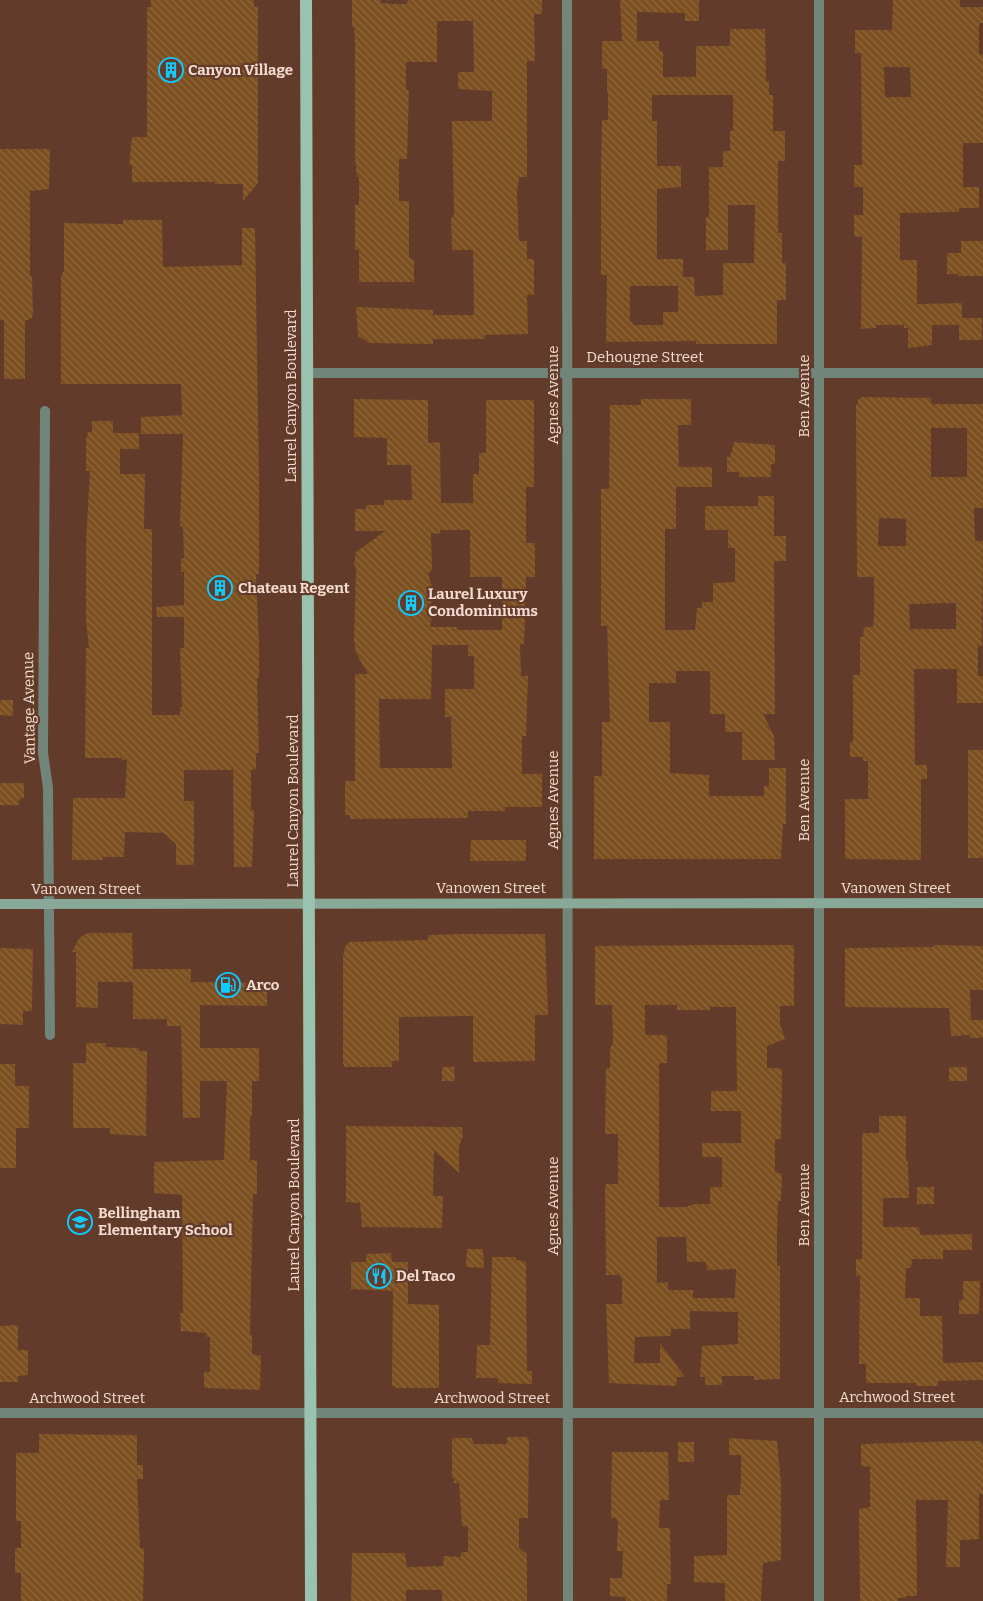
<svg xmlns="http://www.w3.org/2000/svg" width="983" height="1601" font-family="Bitter,serif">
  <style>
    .building { fill: url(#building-back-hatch); fill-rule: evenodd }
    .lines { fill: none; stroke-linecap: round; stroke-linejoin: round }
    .minor { stroke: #71857b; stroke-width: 10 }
    .secondary { stroke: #88a898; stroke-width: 10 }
    .primary { stroke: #99c3ae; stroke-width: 12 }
    .labels { text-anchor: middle; stroke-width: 4.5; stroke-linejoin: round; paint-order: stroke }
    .poi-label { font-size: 15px; font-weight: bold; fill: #f3dbd0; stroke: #623b2a; text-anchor: start }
    .street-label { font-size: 15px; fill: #f3dbd0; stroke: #623b2a }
  </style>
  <defs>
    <pattern id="building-back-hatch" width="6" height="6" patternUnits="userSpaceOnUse" patternTransform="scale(1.25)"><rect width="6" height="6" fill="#7c4f20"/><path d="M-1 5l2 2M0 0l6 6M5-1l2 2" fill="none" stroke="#8f683f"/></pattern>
  </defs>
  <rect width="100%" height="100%" fill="#623b2a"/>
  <path class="building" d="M151,0H254V7H258V183L243,201V184H215V182H132V165H129L132,137H147V7H151Z
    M352,0H381V3L395,4H407L408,0H542V14H534L535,61H527V177H519L517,192L519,241H527V259H534V295H527L528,334L485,335V339H433V344L369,343L358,336L356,307L433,310V315H474L473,250H452L451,217H454L452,121H492V91L458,89V72H474L473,21H437V62H406V90H409L407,159H399V201H409V257L414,260V282H359V250H355V205H359V177H357L355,158V44L354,27H352Z
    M620,0H699V21H685V13L637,12V41H659V51H663V77H696V46H730V29H765L766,81H769V95H773V131H785V161H778V233H782V263H786V300H777V344H696V341L606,342L607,275H601V167L602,120H608V93H607V69H602V41H622ZM652,95H733V131H730V151H723V167H709V217H706V250H728V205H755L754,263H723V295L695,296L694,277H683V259H657V189L681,187V166H657V121H652ZM630,286H678V312H663V325H633V322H630Z
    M893,0H960V7H983V23H979V54L983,55V143H963V187H979V208H959V212L900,213V260H917V304L962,303V318H982V340H959V325H932V345L908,348V328H904V325H876V328L861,329L862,237L854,236V215H863V187H854V165H862L861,53H855V30H892ZM884,67H910L911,97H885Z
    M0,149H50L49,189L30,191V276H32L33,314L32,318L25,321V379H4V320H0Z
    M123,220H162L163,267L242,265V228H255L259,477V574H256L259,643V678H257L259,753H256V769L251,770V810H254L252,867H234L233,770H184V801H194V865H176V844L164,833L125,832L124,857H103V860H72L73,798H125L127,760H122V758H85L86,648H89L86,622V541L90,471H86V440L88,432H92V421H113V433H139V449H120V474H145L144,529H152V715H180V707H182L180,648H184V617H157L156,607L184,605V572H181V558H184L183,527L180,526L183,434H141V417L182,415L181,384H61V277L64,270V223L123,224Z
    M961,241H983V276H958V274H947V253H961Z
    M863,397L931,398V404H983V508H974L975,541H983L982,646H978V676H983V703H957V669H914L915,765H927V779H921V860L845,859V799H868V761H863V757H850V742H853V675H860V637H863L864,627H873L874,615V577H857L856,404H858V399ZM931,428H967V477H931ZM879,518L906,519V546H878ZM956,603V629H910L909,604Z
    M354,399L428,400V443L440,442L441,503H473V474H479V453H486V400H534V487H526V543H535V577H526L524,644H520L521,676H528L526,736H522V774H542V807H505V811H468V818L350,819V815H345V781H355V674H368L356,653L354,641L356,568L354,564L356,552L385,531H355V509H366V505H384V500H412L411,465H387V438L354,437ZM440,530H470V577H502V630H457V627H430L432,615L427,607L433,600L426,592L432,586L428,574L432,570L431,533L440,534ZM432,645H468V656H474V689H445V717H451L452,768H380L379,699H431Z
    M641,399H691V425H678L679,467H712V487H676V529H665V630H695L697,608H702V602H713V583L735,582V548H728V530H705V506H758V496H774V536H786V561H774L775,714H763L774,736L775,760H742V732H725V714H710V671H676V683H649V722H670V773L709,775V796H764V786H769V768H786V824H783L781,859H594V776H602V722H610L607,626H601V489H609L610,405H641Z
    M734,442L775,445V464H771V477H739V472H727V457H730Z
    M0,700H13V716L0,715Z
    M968,750H983V858H968Z
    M0,783H24V798L19,799V805H0Z
    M471,840H526V861H470Z
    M88,933H132L133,969H191V982L267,983V1006L200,1005V1048H259V1081H252V1116H250V1160L257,1161V1194H253L250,1335H252V1354L261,1356L260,1390L204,1388V1372H210V1337H206V1333L181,1331L180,1313H183L182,1195L154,1193V1162L224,1160L227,1081H200V1118H183L181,1026H167V1019H133V982H98V1008L76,1007V952H72L79,938Z
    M462,934H545L548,1015H535V1061L473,1062V1016L399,1017V1061H392V1067H345L343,1064V957L345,947L349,942L428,940V935Z
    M716,945H794V1006H780V1024L785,1039L767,1046V1068H781L782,1070L781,1139H775V1172L782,1174L781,1201H778L777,1234V1266H780V1379L754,1380V1376H722V1385H705V1377H700L702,1346L738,1344V1312L690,1311V1329H671V1336L635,1337L634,1363H660V1343L685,1377H677L676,1386L609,1383L606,1304H622V1278H620V1275H606L605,1187L606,1184H618V1134H605L606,1068H610V1048L613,1044L612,1005H595V946ZM645,1005H677V1010H710V1007H736L737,1091H711V1111H741V1143H702V1157H722V1187H710V1204H695L685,1207H659V1063H667V1037L666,1035H645ZM657,1237H686L687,1262H706L707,1270L736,1269L735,1298H693V1290H668V1282L657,1283Z
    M934,945L983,946V990H970L971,1020H983V1038H970V1035L951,1036L949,1008L845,1007V948L933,947Z
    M0,948L33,949L32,1011H23V1025L0,1024Z
    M86,1043H106V1047L139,1048V1051H147L146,1136L110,1134V1128H73V1063H86Z
    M0,1064H15V1086H29V1128H16V1168H0Z
    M442,1067H454L455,1081H442Z
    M949,1067H967V1081H949Z
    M879,1116H906V1161H908V1164L909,1198H883V1227H919L920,1235L972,1234V1250H943V1259H912L911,1268H906L905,1298H920V1316H942L943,1363L983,1362V1380L938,1381V1386H916V1383H866V1364H859L860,1276H856V1259H862V1136L863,1133H879Z
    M346,1126L462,1127L463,1136L459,1146V1173L434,1150L433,1196H443L442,1228L362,1227L360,1203L346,1202Z
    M917,1187H934V1204H917Z
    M467,1249H483L484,1268L466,1267Z
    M391,1253L392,1262H408V1304L439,1305V1388H395V1386H392L393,1291L351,1289V1262H366V1254Z
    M492,1257H515L517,1260L526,1262L527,1371H532V1384L498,1383L497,1378H476L477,1345H490Z
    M963,1281H980L979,1314H959V1300H963Z
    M18,1325V1350H28V1375L18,1376V1382H0V1326Z
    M39,1434L137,1435V1465H143V1479H137L140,1548H144L143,1601H21V1573H15V1548H21V1521H16V1453H39Z
    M507,1437H528L529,1440L528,1518H519V1548L527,1554V1601H442V1590H406V1601H351L352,1553H405L407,1567L443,1566L444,1556L461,1557V1552H468V1526H462L459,1483H454V1478H452V1438H472L474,1444H507Z
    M729,1438L777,1441L781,1483V1560L763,1563L761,1601H725V1583L694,1582V1556L727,1555V1495H740V1484H741V1455H729Z
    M957,1441H981L983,1446V1494H979V1539L960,1540V1567H946L948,1500H916L917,1596H906V1598H898V1601H860L859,1509L870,1507V1467L861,1466V1444Z
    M678,1442H694V1462H678Z
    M612,1452H668L669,1496V1500H660L659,1528H670L671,1584H667V1601H626L625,1597L610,1596V1578H622L623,1551H617L618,1521L616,1518H611Z"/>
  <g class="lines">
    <path class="minor" d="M567,0L568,1601
      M819,0V1601
      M308,373H983
      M45,411L43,753L48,788L50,1035
      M0,1413H983"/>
    <path class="secondary" d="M0,904L983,903"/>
    <path class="primary" d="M306,0L311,1601"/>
  </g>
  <defs>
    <symbol id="building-ring" viewBox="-11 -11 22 22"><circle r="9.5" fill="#623b2a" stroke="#12cafb" stroke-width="1.5"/><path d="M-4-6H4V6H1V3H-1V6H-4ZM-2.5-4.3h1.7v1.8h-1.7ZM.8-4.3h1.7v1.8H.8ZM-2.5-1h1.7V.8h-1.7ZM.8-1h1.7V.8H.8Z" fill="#12cafb"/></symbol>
    <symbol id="fuel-ring" viewBox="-11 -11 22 22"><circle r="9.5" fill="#623b2a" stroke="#12cafb" stroke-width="1.5"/><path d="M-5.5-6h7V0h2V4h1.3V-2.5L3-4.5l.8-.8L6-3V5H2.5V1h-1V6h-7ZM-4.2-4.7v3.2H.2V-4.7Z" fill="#12cafb"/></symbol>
    <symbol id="school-ring" viewBox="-11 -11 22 22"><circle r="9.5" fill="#623b2a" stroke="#12cafb" stroke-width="1.5"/><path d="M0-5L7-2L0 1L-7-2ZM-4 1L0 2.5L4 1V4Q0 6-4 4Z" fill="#12cafb"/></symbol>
    <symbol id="restaurant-ring" viewBox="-11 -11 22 22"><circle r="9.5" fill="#623b2a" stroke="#12cafb" stroke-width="1.5"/><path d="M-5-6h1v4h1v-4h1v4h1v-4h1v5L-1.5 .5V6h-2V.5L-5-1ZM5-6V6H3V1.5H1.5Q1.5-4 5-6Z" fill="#12cafb"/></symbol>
  </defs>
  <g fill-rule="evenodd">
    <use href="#building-ring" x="157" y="56" width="28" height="28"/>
    <use href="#building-ring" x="206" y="574" width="28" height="28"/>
    <use href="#building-ring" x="397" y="589" width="28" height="28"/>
    <use href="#fuel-ring" x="214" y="971" width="28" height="28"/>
    <use href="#school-ring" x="66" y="1208" width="28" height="28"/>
    <use href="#restaurant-ring" x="365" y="1262" width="28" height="28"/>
  </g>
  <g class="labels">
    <g class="poi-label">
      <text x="188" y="75">Canyon Village</text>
      <text x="238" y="593">Chateau Regent</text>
      <text x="428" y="599">Laurel Luxury<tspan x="428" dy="17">Condominiums</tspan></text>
      <text x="246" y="990">Arco</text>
      <text x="98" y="1218">Bellingham<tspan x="98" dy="17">Elementary School</tspan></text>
      <text x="396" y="1281">Del Taco</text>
    </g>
    <g class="street-label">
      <text x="645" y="362">Dehougne Street</text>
      <text transform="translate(553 395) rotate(-90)" y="5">Agnes Avenue</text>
      <text transform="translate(291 396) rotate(-90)" y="5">Laurel Canyon Boulevard</text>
      <text transform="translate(804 396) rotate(-90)" y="5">Ben Avenue</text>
      <text transform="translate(29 708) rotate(-91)" y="5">Vantage Avenue</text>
      <text transform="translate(553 800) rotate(-90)" y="5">Agnes Avenue</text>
      <text transform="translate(804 800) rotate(-90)" y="5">Ben Avenue</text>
      <text transform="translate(293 801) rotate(-90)" y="5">Laurel Canyon Boulevard</text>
      <text x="491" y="893">Vanowen Street</text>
      <text x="896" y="893">Vanowen Street</text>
      <text x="86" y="894">Vanowen Street</text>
      <text transform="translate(294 1205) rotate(-90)" y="5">Laurel Canyon Boulevard</text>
      <text transform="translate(804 1205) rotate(-90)" y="5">Ben Avenue</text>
      <text transform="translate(553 1206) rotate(-90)" y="5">Agnes Avenue</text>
      <text x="897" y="1402">Archwood Street</text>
      <text x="87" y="1403">Archwood Street</text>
      <text x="492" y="1403">Archwood Street</text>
    </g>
  </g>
</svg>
